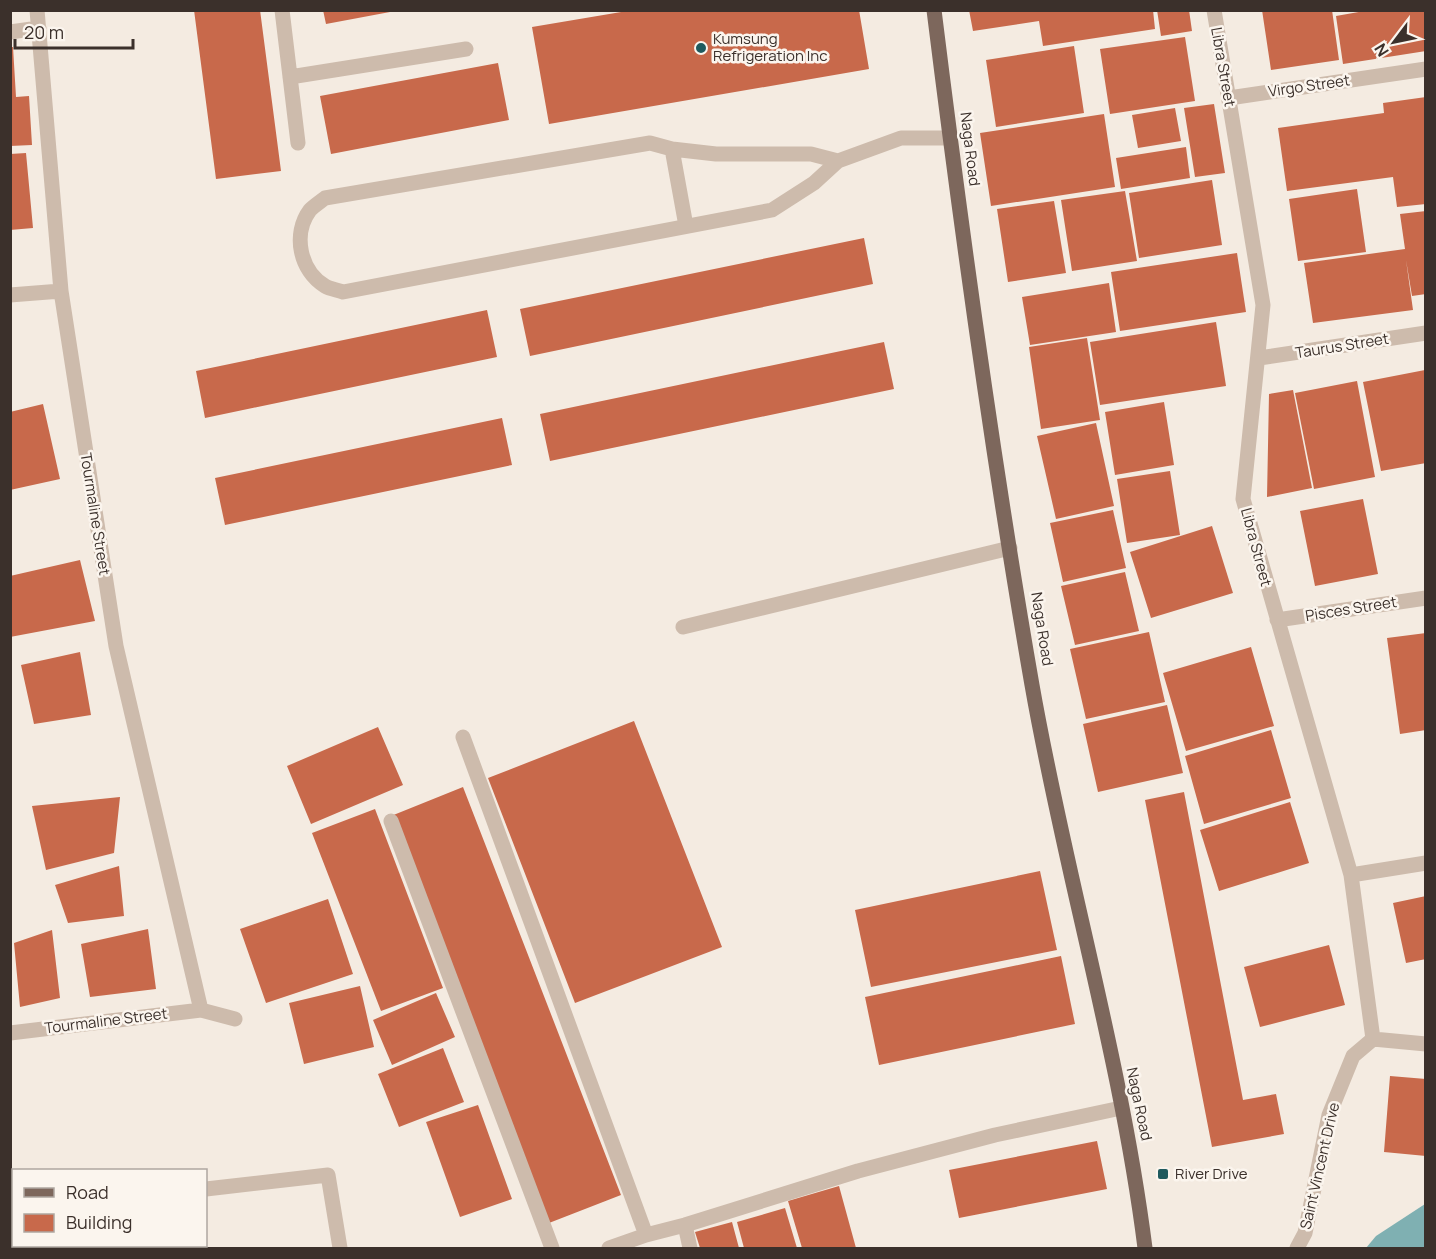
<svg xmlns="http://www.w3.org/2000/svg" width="1436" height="1259" font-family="Manrope,sans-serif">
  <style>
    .water { fill: #7fb0b2 }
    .building { fill: #c8694b }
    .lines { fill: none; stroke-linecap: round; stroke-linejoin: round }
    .minor { stroke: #cdbbac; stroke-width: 15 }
    .major { stroke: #7d675c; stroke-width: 15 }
    .poi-dot { fill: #1f5a5e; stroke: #fbf5ee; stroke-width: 2 }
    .labels { text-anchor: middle; stroke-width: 5; stroke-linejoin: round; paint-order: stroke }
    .poi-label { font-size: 15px; fill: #3b302b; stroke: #fbf5ee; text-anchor: start }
    .street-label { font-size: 15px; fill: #3b302b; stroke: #fbf5ee }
  </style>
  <rect width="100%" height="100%" fill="#f4ebe1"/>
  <path class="water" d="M1425,1204V1248H1366L1376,1236Z"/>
  <path class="building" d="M194,10H260L281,171L216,179Z
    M323,10H390V12L326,24Z
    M633,10H859L869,69L549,124L532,27Z
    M969,10H1153L1155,29L1043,46L1039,21L973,31Z
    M1157,10H1189L1192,31L1161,36Z
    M1262,10H1332L1339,60L1271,70Z
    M1370,10H1426V51L1343,64L1336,16Z
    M1185,37L1195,101L1110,114L1100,49Z
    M1074,46L1084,113L996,127L986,60Z
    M10,47H13L16,97L29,96L32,145L10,146Z
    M498,63L509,120L331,154L320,96Z
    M1426,97V204L1397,207L1393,177L1287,191L1278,128L1384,113L1383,103Z
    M1214,104L1225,173L1195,177L1184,108Z
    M1175,108L1181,141L1138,148L1132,115Z
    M1104,114L1115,187L991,206L980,133Z
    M1186,147L1190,178L1121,189L1116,158Z
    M26,153L33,228L10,230V154Z
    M1212,180L1222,245L1139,258L1129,193Z
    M1357,189L1366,252L1298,261L1289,199Z
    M1125,191L1137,261L1072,271L1061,200Z
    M1054,201L1066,273L1008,282L997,209Z
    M1426,211V294L1412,296L1406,260L1413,310L1313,323L1304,263L1405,249L1400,214Z
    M864,238L873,284L530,356L520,309Z
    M1237,253L1246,312L1120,331L1111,272Z
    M1109,283L1116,332L1030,345L1022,297Z
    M487,310L497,357L205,418L196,371Z
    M1216,322L1226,386L1100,405L1090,342Z
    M1087,338L1100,420L1041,429L1029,347Z
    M884,342L894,389L550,461L540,414Z
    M1425,370L1426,463L1381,471L1363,382Z
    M1357,381L1375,477L1314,489L1295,393Z
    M1293,390L1312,488L1267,497L1269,394Z
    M1164,402L1174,465L1115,475L1105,412Z
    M43,404L60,479L10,490V412Z
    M502,418L512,465L225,525L215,478Z
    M1096,423L1114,506L1056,519L1037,436Z
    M1170,471L1180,535L1127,543L1117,479Z
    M1363,499L1378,574L1315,586L1300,511Z
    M1113,510L1126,568L1063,582L1050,523Z
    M1212,526L1233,593L1151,618L1130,552Z
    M80,560L95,621L10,637V576Z
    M1125,572L1139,631L1075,645L1061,586Z
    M1149,632L1165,702L1086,719L1070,649Z
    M1426,633V730L1400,734L1387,638Z
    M1251,647L1274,726L1186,751L1163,673Z
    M80,652L91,715L34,724L21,665Z
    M1167,705L1183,773L1098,792L1083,724Z
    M634,721L722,947L575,1003L488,778Z
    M378,727L403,785L311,824L287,766Z
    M1271,730L1291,798L1204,824L1185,756Z
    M463,787L621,1195L549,1223L391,816Z
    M1184,792L1243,1100L1276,1094L1284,1134L1212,1147L1145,800Z
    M120,797L114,853L46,870L32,806Z
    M1290,802L1309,863L1219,891L1200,830Z
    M375,809L443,988L381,1011L312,833Z
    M119,866L124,916L68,923L55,885Z
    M1040,871L1057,950L871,987L855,910Z
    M1426,896V959L1406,963L1393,903Z
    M328,899L353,974L266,1003L240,929Z
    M148,929L156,989L90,997L81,944Z
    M52,930L60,998L20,1007L14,943Z
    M1329,945L1345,1005L1260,1027L1244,967Z
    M1061,956L1075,1024L879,1065L865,997Z
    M360,986L374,1047L304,1064L289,1003Z
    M436,993L455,1037L392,1065L373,1020Z
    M443,1048L464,1102L399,1127L378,1074Z
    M1390,1076L1426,1079V1156L1384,1152Z
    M478,1105L512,1199L460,1217L426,1122Z
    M1097,1141L1107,1189L959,1218L949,1170Z
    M839,1186L856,1248H802L788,1201Z
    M785,1208L797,1248H744L737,1222Z
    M732,1222L739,1248H700L695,1232Z"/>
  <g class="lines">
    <path class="minor" d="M37,10L61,291L116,646L201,1010
      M282,10L298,143
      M1214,10L1263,305L1243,499L1351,875L1373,1039
      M10,32L39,28
      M290,77L466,49
      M1229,98L1426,69
      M672,149L686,226
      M838,161L811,154H716L672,149L650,143L325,198C320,202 314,206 310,210C292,234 300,271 325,286C330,289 338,290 343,292L772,210L814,183L838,161L901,138H950
      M10,295L61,291
      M1259,358L1426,333
      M1277,620L1426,598
      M683,627L1010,548
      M463,737L646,1235
      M391,821L552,1248
      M1351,875L1426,863
      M10,1033L201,1010L235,1019
      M206,1189L328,1175L340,1248
      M10,1212H14
      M685,1225L690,1248
      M609,1248L646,1235L685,1225L858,1171L995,1135L1121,1108
      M1297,1248L1305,1233L1329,1115L1353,1056L1373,1039L1426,1044"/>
    <path class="major" d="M934,10C962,236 993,461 1032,685C1065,874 1121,1058 1145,1248"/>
  </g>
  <g class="poi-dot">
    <circle cx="701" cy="48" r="6"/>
    <rect x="1157" y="1168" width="12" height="12" rx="3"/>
  </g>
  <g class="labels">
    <g class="poi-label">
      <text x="713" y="44">Kumsung<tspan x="713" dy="17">Refrigeration Inc</tspan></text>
      <text x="1175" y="1179">River Drive</text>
    </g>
    <g class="street-label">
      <text transform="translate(1223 67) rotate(80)" y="5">Libra Street</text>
      <text transform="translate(1309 86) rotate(-8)" y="5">Virgo Street</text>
      <text transform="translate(970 149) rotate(83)" y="5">Naga Road</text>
      <text transform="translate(1342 346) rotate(-9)" y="5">Taurus Street</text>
      <text transform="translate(95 514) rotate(81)" y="5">Tourmaline Street</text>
      <text transform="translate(1256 547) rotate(75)" y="5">Libra Street</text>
      <text transform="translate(1351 609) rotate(-9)" y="5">Pisces Street</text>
      <text transform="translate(1042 629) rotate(81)" y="5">Naga Road</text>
      <text transform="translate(106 1021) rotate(-7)" y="5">Tourmaline Street</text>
      <text transform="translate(1139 1104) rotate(78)" y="5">Naga Road</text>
      <text transform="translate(1320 1166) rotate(-77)" y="5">Saint Vincent Drive</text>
    </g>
  </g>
  <rect width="1436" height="1259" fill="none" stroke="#3b302b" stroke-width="24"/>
  <rect x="12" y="1169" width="195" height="78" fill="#fbf5ee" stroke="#aea6a0" stroke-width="1.5"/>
  <rect x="24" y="1188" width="30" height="9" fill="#7d675c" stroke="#aea6a0" stroke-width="1.5"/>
  <text x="66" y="1199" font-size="18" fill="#3b302b">Road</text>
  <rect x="24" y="1214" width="30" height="18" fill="#c8694b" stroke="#aea6a0" stroke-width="1.5"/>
  <text x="66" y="1229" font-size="18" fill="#3b302b">Building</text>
  <g transform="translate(1394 42) rotate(238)" stroke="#fbf5ee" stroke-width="4.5" paint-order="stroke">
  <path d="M0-4.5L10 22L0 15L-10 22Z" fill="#3b302b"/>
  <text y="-9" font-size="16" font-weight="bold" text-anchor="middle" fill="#3b302b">N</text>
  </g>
  <path d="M15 39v9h118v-9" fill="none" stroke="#3b302b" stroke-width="3"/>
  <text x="24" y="39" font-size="18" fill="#3b302b" stroke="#fbf5ee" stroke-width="4.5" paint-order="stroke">20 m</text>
</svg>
